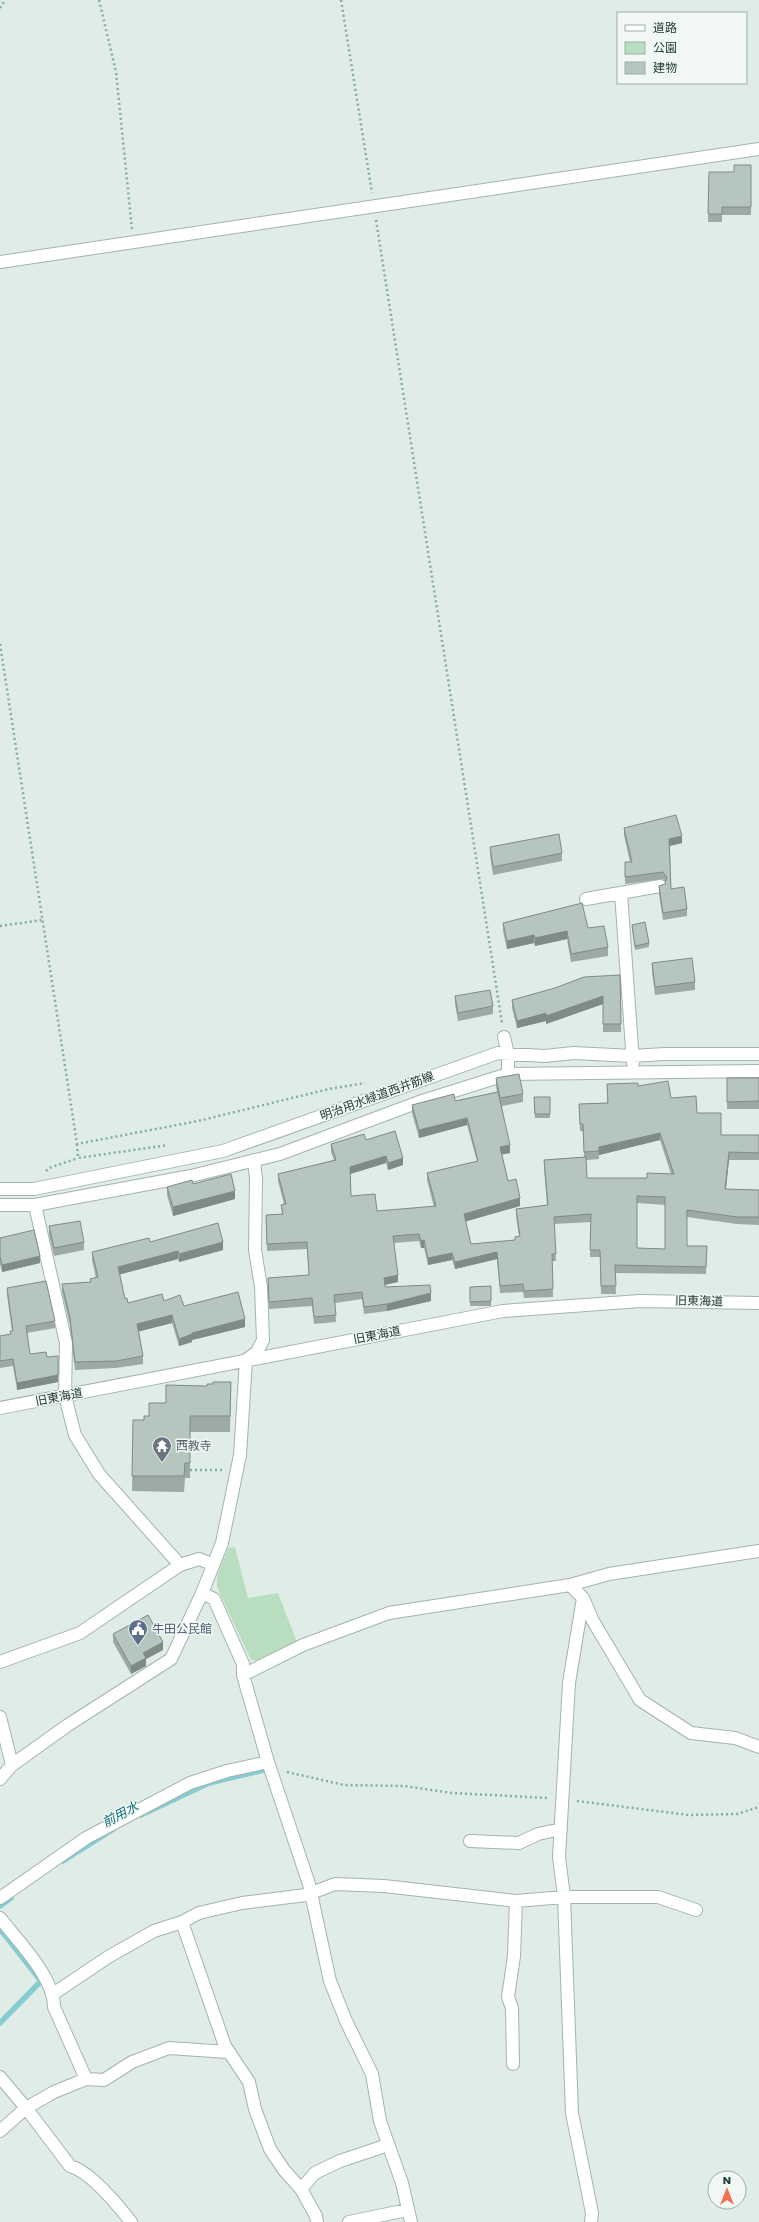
<svg xmlns="http://www.w3.org/2000/svg" width="759" height="2222" font-family="Poppins,'Noto Sans JP',sans-serif">
  <style>
    .green { fill: #b8debf }
    .lines { fill: none; stroke-linecap: round; stroke-linejoin: round }
    .stream { stroke: #86cdd3; stroke-width: 5.5 }
    .minor-casing { stroke: #a3b4ad; stroke-width: 14 }
    .path { stroke: #7fb09d; stroke-width: 2.5; stroke-dasharray: 2 3; stroke-linecap: butt }
    .minor { stroke: #fff; stroke-width: 12 }
    .wall { fill: #9caaa3; fill-rule: evenodd }
    .shaded-wall { fill: #7f8b85 }
    .building { fill: #b5c6be; stroke: #7f8b85; fill-rule: evenodd }
    .labels { text-anchor: middle; stroke-width: 3; stroke-linejoin: round; paint-order: stroke }
    .street-label { font-size: 12px; fill: #203d33; stroke: #f1f8f4 }
    .worship-label { font-size: 12px; fill: #5b616d; stroke: #f1f8f4; text-anchor: start }
    .service-label { font-size: 12px; fill: #4e5e75; stroke: #f1f8f4; text-anchor: start }
    .water-label { font-size: 13px; font-style: italic; fill: #18717a; stroke: #f1f8f4 }
  </style>
  <rect width="100%" height="100%" fill="#e0ece6"/>
  <path class="green" d="M235,1547L248,1598L278,1593L297,1642L261,1661L251,1660L217,1587V1576L228,1548Z"/>
  <g class="lines">
    <path class="stream" d="M141,1815L209,1783L264,1770
      M63,1861L112,1830
      M0,1906L11,1898
      M0,1929L41,1981L0,2023"/>
    <defs>
      <path id="minor" d="M0,262L759,149
        M621,893L633,1063
        M586,899L660,886
        M504,1037L508,1054V1074
        M254,1160L256,1179L255,1250L261,1287L263,1340L257,1352L246,1360L240,1455L222,1543L202,1593L214,1599L243,1664V1675L268,1762L309,1884L330,1981L346,2021L372,2074L380,2121L402,2183L411,2222
        M0,1189H34L223,1151L498,1053L544,1056L574,1053L632,1056L665,1054H759
        M0,1205H35L191,1176L280,1154L419,1102L508,1074L759,1071
        M35,1205L66,1343L65,1396L75,1435L99,1474L180,1565
        M0,1408L503,1311L640,1301L759,1303
        M570,1585L583,1598L569,1683L559,1857L564,1897L572,2113L592,2213L591,2222
        M583,1598L593,1621L640,1700L691,1733L735,1738L759,1747
        M0,1662L80,1633L180,1565L199,1559L212,1564
        M243,1675L303,1645L389,1613L570,1585L609,1574L759,1551
        M0,1717L12,1765
        M0,1779L12,1765L68,1725L171,1659L202,1593
        M470,1841L519,1843L538,1834L561,1829
        M0,1898L86,1838L190,1783L227,1771L268,1762
        M0,1918C18,1941 54,1977 54,2007L86,2079
        M182,1922L225,2046L249,2082L255,2109L270,2149L284,2170L301,2189L316,2216L317,2222
        M53,1994L108,1957L154,1931L182,1922L199,1913L242,1903L306,1895L335,1884L384,1886L516,1901L564,1897H658L696,1910
        M513,2064L512,2008L508,1997L514,1956L516,1901
        M0,2077L26,2108L70,2166C91,2172 117,2204 131,2222
        M0,2131L26,2108L54,2092L86,2079L104,2080L132,2062L169,2048L228,2052
        M301,2189L315,2173L340,2161L388,2145
        M349,2222L407,2210"/>
    </defs>
    <use href="#minor" class="minor-casing"/>
    <path class="path" d="M99,0L116,72L132,229
      M341,0L372,193
      M0,8L5,0
      M376,220L502,1023
      M0,644L77,1144L198,1121L329,1089L365,1083
      M0,926L42,920
      M77,1144L78,1158L168,1145
      M46,1171L49,1168L78,1158
      M190,1470H222
      M287,1772L344,1785L404,1786L452,1793L548,1798
      M577,1801L689,1815L737,1814L759,1807"/>
    <use href="#minor" class="minor"/>
  </g>
  <path class="wall" d="M751,165V215H722V222H708L709,172H734Z
    M624,828L682,843L670,846L671,889L687,909V916L663,920L659,894V886L665,884L666,883L663,879L625,884V862H630L624,835Z
    M490,847L562,853V861L493,875L490,855Z
    M503,923L588,928L608,947V956L571,962L567,939L535,946L534,943L507,949L503,931Z
    M632,925L649,943V947L635,950L632,929Z
    M652,963L695,982V990L655,995L652,971Z
    M620,975L621,1032H603V1004L546,1024V1021L517,1028L512,1008V1000Z
    M455,996L493,1006V1014L458,1021L455,1004Z
    M496,1078L523,1094V1102L502,1106L510,1153L502,1154L508,1181L520,1206L466,1221L471,1244L515,1240V1237L519,1236L516,1216V1209L547,1205L544,1168V1160L584,1157L583,1131H580L579,1104L607,1103V1084L638,1086L671,1098L697,1113L721,1135H759V1160H729L726,1189L759,1190V1225L737,1224L687,1217V1246H707L706,1274L615,1273L616,1294H601L600,1257H590L591,1222L554,1224L556,1261H552L553,1297L524,1298L523,1292L500,1293L497,1259L455,1269L452,1260L428,1265L424,1248H421L419,1241L394,1243L398,1282L385,1285V1287L431,1301L387,1311L364,1314L362,1299L335,1303L336,1322L314,1324L312,1306L269,1309L268,1278L309,1275L307,1249L267,1251L266,1215L282,1214L281,1205L284,1204L278,1181V1174L334,1160L331,1152V1144L366,1140L403,1165L388,1170L386,1163L350,1174L351,1196L377,1211L434,1207L427,1180V1173L477,1161L467,1125L419,1138L412,1113V1105L455,1101L497,1092L496,1086ZM660,1140L671,1174L647,1178H587L586,1160L599,1159V1155ZM637,1203L665,1205V1249L637,1248Z
    M727,1078H759V1109H727Z
    M534,1097H550V1118H535Z
    M167,1187L235,1199L173,1216L167,1195Z
    M49,1226L84,1242V1250L54,1256L49,1234Z
    M0,1238L40,1263L2,1272L0,1264Z
    M150,1242L223,1250L179,1262L178,1259L120,1274L125,1299L128,1303L164,1301L184,1306L245,1327L192,1340V1342L179,1346L172,1323L139,1331L143,1356V1364L116,1368L75,1370L70,1325L62,1292V1284L90,1282V1279L96,1278L92,1260V1252Z
    M491,1286V1306H470V1287Z
    M7,1288L55,1321V1328L27,1333L30,1354L47,1357L58,1382L17,1390L13,1366L0,1368V1336L10,1334V1331H12L7,1295Z
    M231,1382L230,1432H190V1478H185L184,1492L132,1491L133,1420H144L166,1403L213,1384Z
    M113,1634L163,1650L146,1659V1666L131,1674L113,1642Z"/>
  <path class="shaded-wall" d="M682,836V843L669,846V839Z
    M567,931V939L535,946V938Z
    M534,935V943L507,949V941Z
    M603,996V1004L546,1024V1016Z
    M546,1013V1021L517,1028V1021Z
    M467,1118V1125L419,1138V1130Z
    M660,1133V1140L599,1155V1147Z
    M510,1145V1153L500,1155V1147Z
    M729,1152V1160L725,1197V1189Z
    M386,1156V1163L350,1174V1167Z
    M403,1158V1165L388,1170V1163Z
    M235,1191V1199L173,1216V1207Z
    M520,1198V1206L464,1222V1214Z
    M424,1240V1248H421V1241Z
    M223,1242V1250L179,1262V1254Z
    M178,1251V1259L118,1275V1267Z
    M497,1252V1259L455,1269V1262Z
    M452,1253V1260L428,1265V1258Z
    M40,1256V1263L2,1272V1265Z
    M398,1275V1282L384,1285V1278Z
    M431,1293V1301L387,1311V1304Z
    M172,1315V1323L137,1332V1324Z
    M245,1319V1327L192,1340V1342L179,1346V1339L192,1333Z
    M58,1356V1382L17,1390V1383Z
    M163,1642V1650L146,1659V1666L131,1674V1666L143,1653Z"/>
  <path class="building" d="M734,165H751V207H722V214H708L709,172H734Z
    M676,815L682,836L669,839L671,889L684,887L687,909L663,913L659,886L665,884L667,878L663,872L625,877V862H632L624,828Z
    M559,834L562,853L493,867L490,847Z
    M582,903L588,928L604,926L608,947L571,954L567,931L535,938L534,935L507,941L503,923Z
    M645,922L649,943L635,946L632,925Z
    M692,958L695,982L655,987L652,963Z
    M620,975L621,1024H603V996L546,1016V1013L517,1021L512,1000L555,988L584,977Z
    M490,990L493,1006L458,1013L455,996Z
    M519,1074L523,1094L500,1098L496,1078Z
    M727,1078H759V1101L727,1102Z
    M668,1081L671,1098L696,1096L697,1113H721V1135H759V1153L729,1152L725,1189L759,1190V1217H737L687,1210V1246H707L706,1267L615,1265L616,1286H601L600,1250H590L591,1214L554,1217L556,1254H552L553,1289L524,1291L523,1284L500,1286L497,1252L455,1262L452,1253L428,1258L424,1240L421,1241L419,1234L393,1236L398,1275L384,1278L385,1287L430,1285L431,1293L387,1304L364,1307L362,1292L334,1295L336,1315L314,1317L312,1298L269,1302L268,1278L309,1275L307,1242L267,1244L266,1215L283,1214L281,1205L286,1204L278,1174L336,1160L331,1144L364,1134L366,1140L395,1131L403,1158L388,1163L386,1156L350,1167L351,1196L375,1194L377,1211L436,1206L427,1173L478,1161L467,1118L419,1130L412,1105L454,1094L455,1101L498,1092L510,1145L500,1147L508,1181L516,1179L520,1198L464,1214L471,1244L515,1240V1237L520,1236L516,1209L548,1205L544,1160L586,1157L587,1178H647V1173L674,1174L660,1133L599,1147V1151L584,1152L583,1124H580L579,1104L608,1103L607,1084L638,1083V1086ZM637,1196L665,1197V1249L637,1248Z
    M534,1097H550V1114H535Z
    M231,1174L235,1191L173,1207L167,1187L192,1180L193,1184Z
    M80,1221L84,1242L54,1248L49,1226Z
    M218,1223L223,1242L179,1254L178,1251L118,1267L125,1299L127,1298L128,1303L162,1294L164,1301L180,1295L184,1306L238,1292L245,1319L192,1333V1334L179,1339L172,1315L137,1324L143,1356L116,1361L75,1362L70,1318L62,1284L91,1282L90,1279L98,1277L92,1252L149,1238L150,1242Z
    M34,1230L40,1256L2,1265L0,1257V1238Z
    M46,1281L55,1321L26,1326L30,1354L46,1352L47,1357L58,1356V1375L17,1383L13,1359L0,1361V1336L11,1334L10,1331H13L7,1288Z
    M491,1286V1301L470,1302V1287Z
    M213,1382H231L230,1416H190V1463H185L184,1476H132L133,1420H144V1416H149V1403H166V1385L207,1386V1384H213Z
    M148,1615L163,1642L143,1653L146,1658L131,1666L113,1634Z"/>
  <defs>
    <symbol id="temple-pin" viewBox="-11 -11 22 30"><path d="M0 17L-7.5 6A9.5 9.5 0 1 1 7.5 6Z" fill="#6b7280" stroke="#f1f8f4"/><path d="M0-6L5-2H3V0L6.5 2.5H4V6H1.5V3h-3V6H-4V2.5H-6.5L-3 0V-2H-5Z" fill="#fff"/></symbol>
    <symbol id="civic-pin" viewBox="-11 -11 22 30"><path d="M0 17L-7.5 6A9.5 9.5 0 1 1 7.5 6Z" fill="#5c6f8a" stroke="#f1f8f4"/><path d="M-.6-6.5H3V-4.5H.6V-3L4-1V1h2V6H-6V1h2V-1L-.6-3ZM-1.2 2.5V6h2.4V2.5Z" fill="#fff"/></symbol>
  </defs>
  <g fill-rule="evenodd">
    <use href="#temple-pin" x="151" y="1435" width="22" height="30"/>
    <use href="#civic-pin" x="127" y="1618" width="22" height="30"/>
  </g>
  <g class="labels">
    <g class="street-label">
      <text transform="translate(377 1096) rotate(-20)" y="4">明治用水緑道西井筋線</text>
      <text transform="translate(699 1301) rotate(1)" y="4">旧東海道</text>
      <text transform="translate(377 1335) rotate(-11)" y="4">旧東海道</text>
      <text transform="translate(59 1397) rotate(-11)" y="4">旧東海道</text>
    </g>
    <g class="worship-label">
      <text x="176" y="1450">西教寺</text>
    </g>
    <g class="service-label">
      <text x="152" y="1633">牛田公民館</text>
    </g>
    <g class="water-label">
      <text transform="translate(120 1814) rotate(-28)" y="5">前用水</text>
    </g>
  </g>
  <rect x="617" y="12" width="130" height="72" fill="#f1f8f4" stroke="#9dada7"/>
  <rect x="625" y="25" width="20" height="6" fill="#ffffff" stroke="#9dada7"/>
  <text x="653" y="32" font-size="12" fill="#203d33">道路</text>
  <rect x="625" y="42" width="20" height="12" fill="#b8debf" stroke="#9dada7"/>
  <text x="653" y="52" font-size="12" fill="#203d33">公園</text>
  <rect x="625" y="62" width="20" height="12" fill="#b5c6be" stroke="#9dada7"/>
  <text x="653" y="72" font-size="12" fill="#203d33">建物</text>
  <g transform="translate(727 2190)"><circle r="19" fill="#f1f8f4" stroke="#9dada7"/>
  <path d="M0-3L7 15L0 10L-7 15Z" fill="#f76f53"/>
  <text y="-6" font-size="11" font-weight="bold" text-anchor="middle" fill="#203d33">N</text>
  </g>
</svg>
